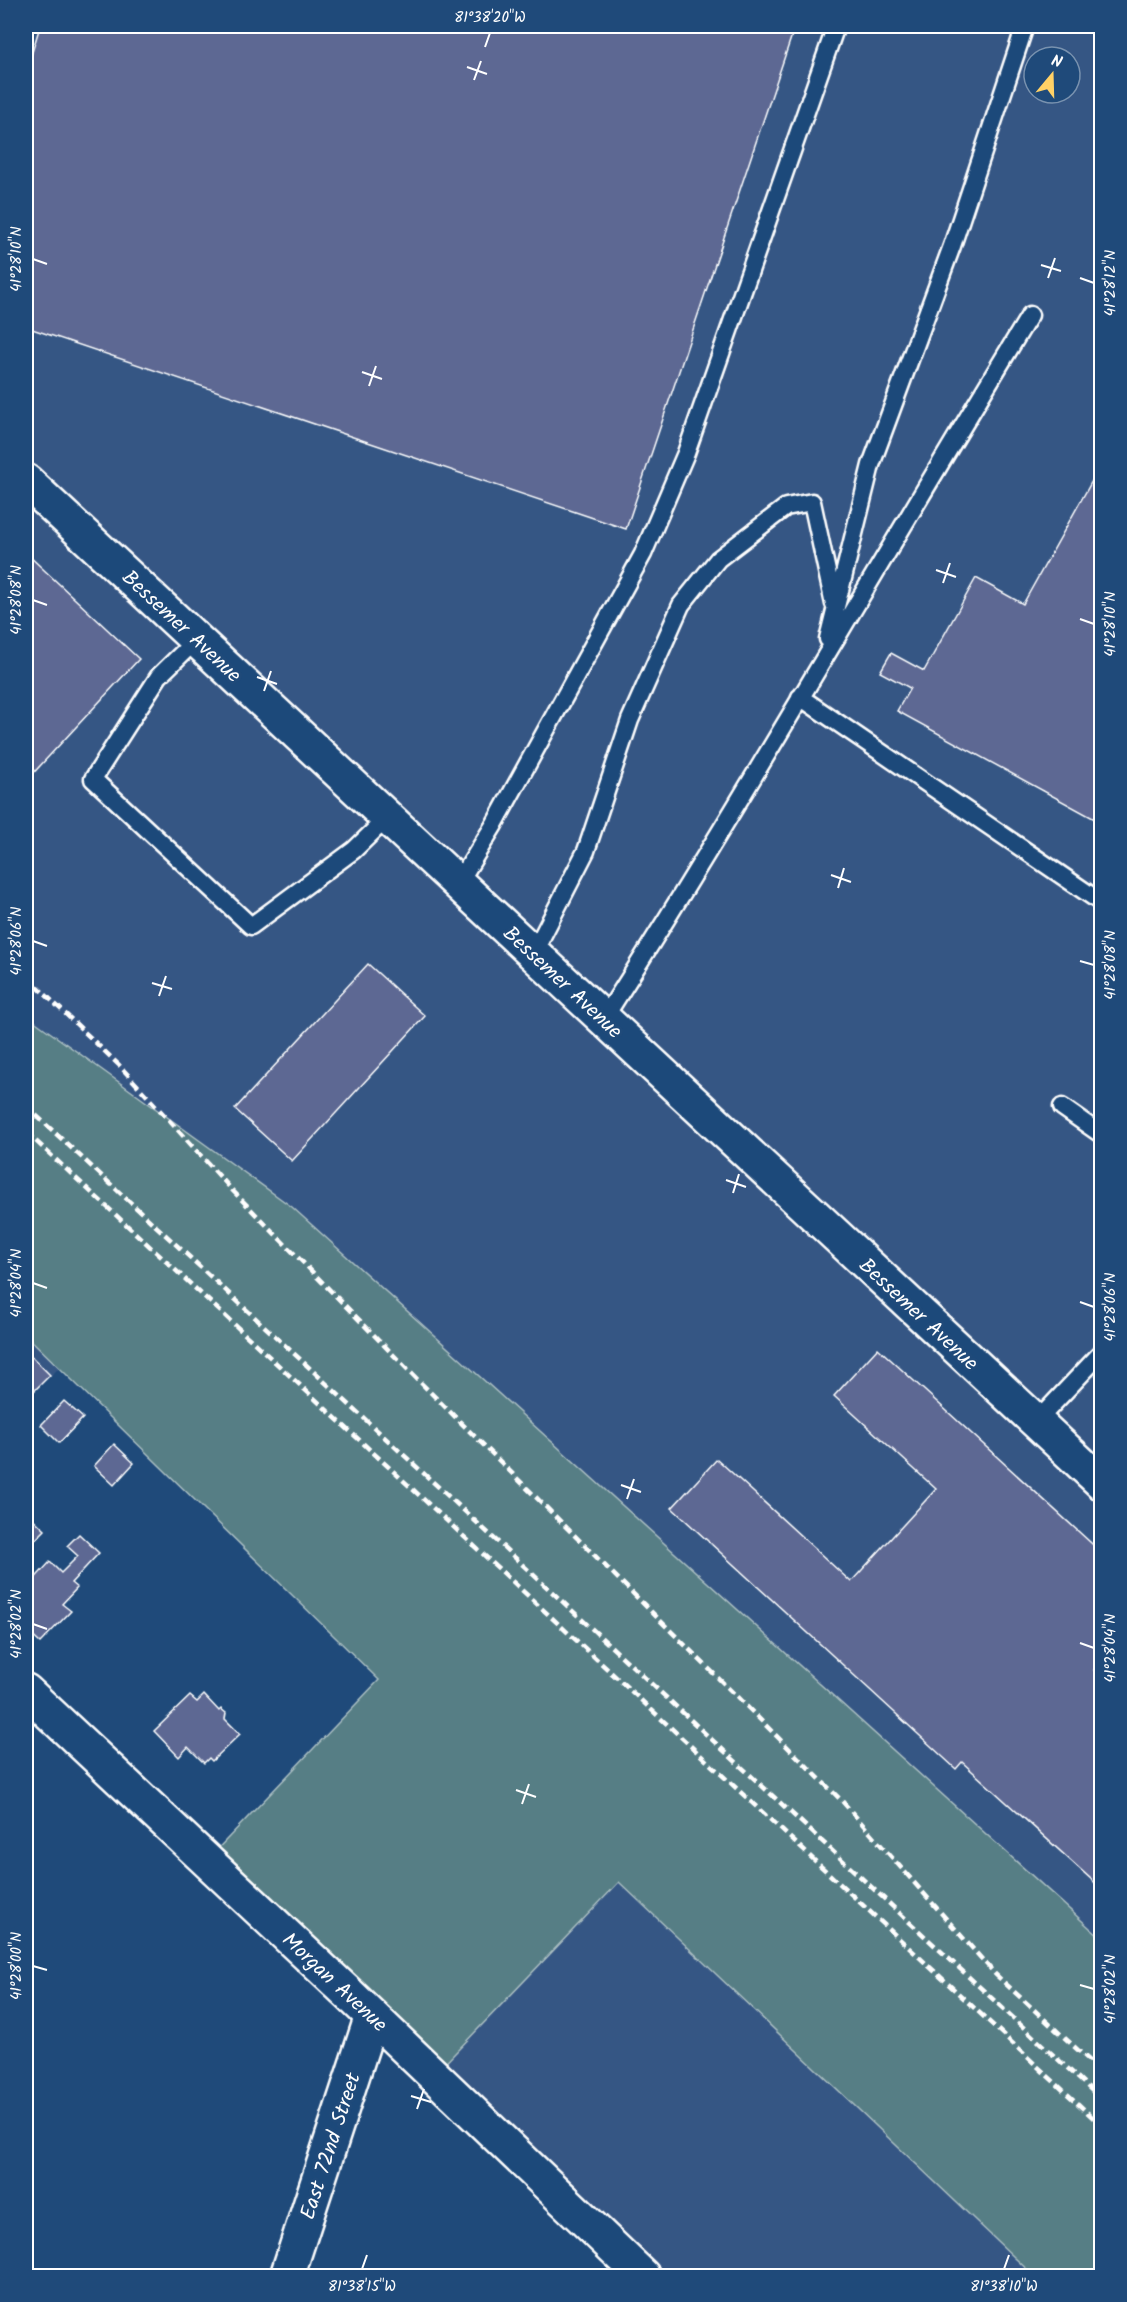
<svg xmlns="http://www.w3.org/2000/svg" width="1127" height="2302" font-family="Kalam,sans-serif">
  <style>
    .built { fill: #365684; fill-rule: evenodd }
    .green { fill: #567e85; stroke: #aabec2; stroke-width: 1.5 }
    .building { fill: #5d6893; stroke: #fff; stroke-width: 1.5 }
    .lines { fill: none; stroke-linecap: round; stroke-linejoin: round }
    .service-casing { stroke: #fff; stroke-width: 21 }
    .minor-casing { stroke: #fff; stroke-width: 38 }
    .tertiary-casing { stroke: #fff; stroke-width: 38 }
    .service { stroke: #1f4a7a; stroke-width: 16 }
    .minor { stroke: #1f4a7a; stroke-width: 33 }
    .tertiary { stroke: #1f4a7a; stroke-width: 33 }
    .rail { stroke: #fff; stroke-width: 4.5; stroke-dasharray: 9 4.5; stroke-linecap: butt }
    .ticks { fill: none; stroke: #fff; stroke-width: 2 }
    .labels { text-anchor: middle; stroke-width: 6; stroke-linejoin: round; paint-order: stroke }
    .street-label { font-size: 21px; fill: #fff; stroke: #1f4a7a }
    .neatline { fill: none; stroke: #fff; stroke-width: 2 }
    .ticks-label { font-size: 15px; text-anchor: middle; fill: #fff }
  </style>
  <rect width="100%" height="100%" fill="#1f4a7a"/>
  <filter id="ink" filterUnits="userSpaceOnUse"><feTurbulence type="fractalNoise" baseFrequency=".0167" numOctaves="2"/><feDisplacementMap in="SourceGraphic" scale="12" xChannelSelector="R" yChannelSelector="G"/><feConvolveMatrix kernelMatrix="1 2 1 2 8 2 1 2 1" color-interpolation-filters="sRGB"/></filter>
  <g filter="url(#ink)">
    <path class="built" d="M26,26H1101V1948L101,1327L26,1400ZM1034,57H1070V93H1034Z
      M619,1882L1034,2276H643L433,2076Z"/>
    <path class="green" d="M26,1015L292,1207L1101,1938V2276H1034L619,1882L433,2076L206,1861L379,1680L26,1335Z"/>
    <path class="building" d="M40,26H795L626,529L26,327V72Z
      M1102,463V823L897,711L910,688L880,672L891,653L924,671L976,578L1023,604Z
      M26,553L139,659L26,781Z
      M368,964L425,1016L292,1161L235,1109Z
      M878,1348L1102,1553V1662L1094,1670L1102,1677V1889L962,1762L956,1769L672,1508L717,1459L851,1582L936,1489L834,1396Z
      M26,1351L50,1375L26,1399Z
      M64,1401L83,1418L59,1443L41,1425Z
      M114,1444L134,1463L114,1485L94,1466Z
      M26,1512L45,1530L26,1549Z
      M79,1534L99,1553L71,1583L77,1588L62,1604L71,1611L40,1643L26,1630V1588L50,1562L61,1573L78,1556L67,1546Z
      M204,1695L219,1711L221,1709L226,1713L225,1719L240,1734L212,1761L209,1758L204,1763L188,1747L179,1757L154,1731L190,1696L197,1702Z"/>
    <g class="lines">
      <defs>
        <path id="service" d="M828,639L871,465L952,246L1025,26
          M196,640L159,676L93,779L251,926L354,850L387,818
          M800,697L1102,903
          M458,884L494,825L643,554L686,453L836,26
          M533,954L586,851L630,720L681,605L718,559L786,507L812,502L834,604
          M603,1020C751,788 887,549 1030,315
          M1062,1107L1102,1135
          M1036,1422L1102,1352"/>
        <path id="minor" d="M26,1691L348,1993L643,2276
          M287,2276L372,2016"/>
        <path id="tertiary" d="M26,481L1102,1483"/>
      </defs>
      <use href="#service" class="service-casing"/>
      <use href="#minor" class="minor-casing"/>
      <use href="#tertiary" class="tertiary-casing"/>
      <use href="#service" class="service"/>
      <use href="#minor" class="minor"/>
      <use href="#tertiary" class="tertiary"/>
      <path class="rail" d="M26,976L119,1065L233,1191L418,1380L842,1801L996,1975L1102,2072
        M26,1106L1102,2100
        M26,1132L1102,2126"/>
    </g>
  </g>
  <path class="ticks" d="M485,47L490,33M467,67L487,74M474,80L481,61M33,259L47,264M1041,265L1061,271M1048,278L1055,258M1080,278L1094,283M362,372L382,379M369,386L376,366M936,570L956,577M943,583L950,563M33,600L47,605M1080,619L1094,624M257,677L277,684M264,691L271,671M831,875L851,882M838,888L844,868M33,941L47,946M1080,961L1094,965M152,983L172,989M159,996L166,976M726,1180L746,1187M733,1193L739,1174M33,1283L47,1288M1080,1302L1094,1307M621,1485L641,1492M627,1499L634,1479M33,1624L47,1629M1080,1643L1094,1648M516,1790L536,1797M522,1804L529,1784M33,1966L47,1970M1080,1985L1094,1989M411,2096L431,2102M417,2109L424,2089M362,2269L367,2255M1004,2269L1009,2255"/>
  <g class="labels">
    <g class="street-label">
      <text transform="translate(182 626) rotate(43)" y="7">Bessemer Avenue</text>
      <text transform="translate(563 982) rotate(43)" y="7">Bessemer Avenue</text>
      <text transform="translate(919 1314) rotate(43)" y="7">Bessemer Avenue</text>
      <text transform="translate(335 1982) rotate(43)" y="7">Morgan Avenue</text>
      <text transform="translate(330 2146) rotate(-72)" y="7">East 72nd Street</text>
    </g>
  </g>
  <rect width="1127" height="2302" fill="none" stroke="#1f4a7a" stroke-width="66"/>
  <g transform="translate(1052 75) rotate(19)"><circle r="28" fill="#1f4a7a" stroke="#7992af" stroke-width="1.5"/>
  <path d="M0-4.5L10 22L0 15L-10 22Z" fill="#ffd166"/>
  <text y="-9" font-size="16" font-weight="bold" text-anchor="middle" fill="#ffffff">N</text>
  </g>
  <rect x="33" y="33" width="1061" height="2236" class="neatline"/>
  <g class="ticks-label">
    <text x="490" y="22">81°38'20"W</text>
    <text transform="translate(16 259) rotate(-90)" y="5">41°28'10"N</text>
    <text transform="translate(1110 283) rotate(-90)" y="5">41°28'12"N</text>
    <text transform="translate(16 600) rotate(-90)" y="5">41°28'08"N</text>
    <text transform="translate(1110 624) rotate(-90)" y="5">41°28'10"N</text>
    <text transform="translate(16 941) rotate(-90)" y="5">41°28'06"N</text>
    <text transform="translate(1110 965) rotate(-90)" y="5">41°28'08"N</text>
    <text transform="translate(16 1283) rotate(-90)" y="5">41°28'04"N</text>
    <text transform="translate(1110 1307) rotate(-90)" y="5">41°28'06"N</text>
    <text transform="translate(16 1624) rotate(-90)" y="5">41°28'02"N</text>
    <text transform="translate(1110 1648) rotate(-90)" y="5">41°28'04"N</text>
    <text transform="translate(16 1966) rotate(-90)" y="5">41°28'00"N</text>
    <text transform="translate(1110 1989) rotate(-90)" y="5">41°28'02"N</text>
    <text x="362" y="2291">81°38'15"W</text>
    <text x="1004" y="2291">81°38'10"W</text>
  </g>
</svg>
